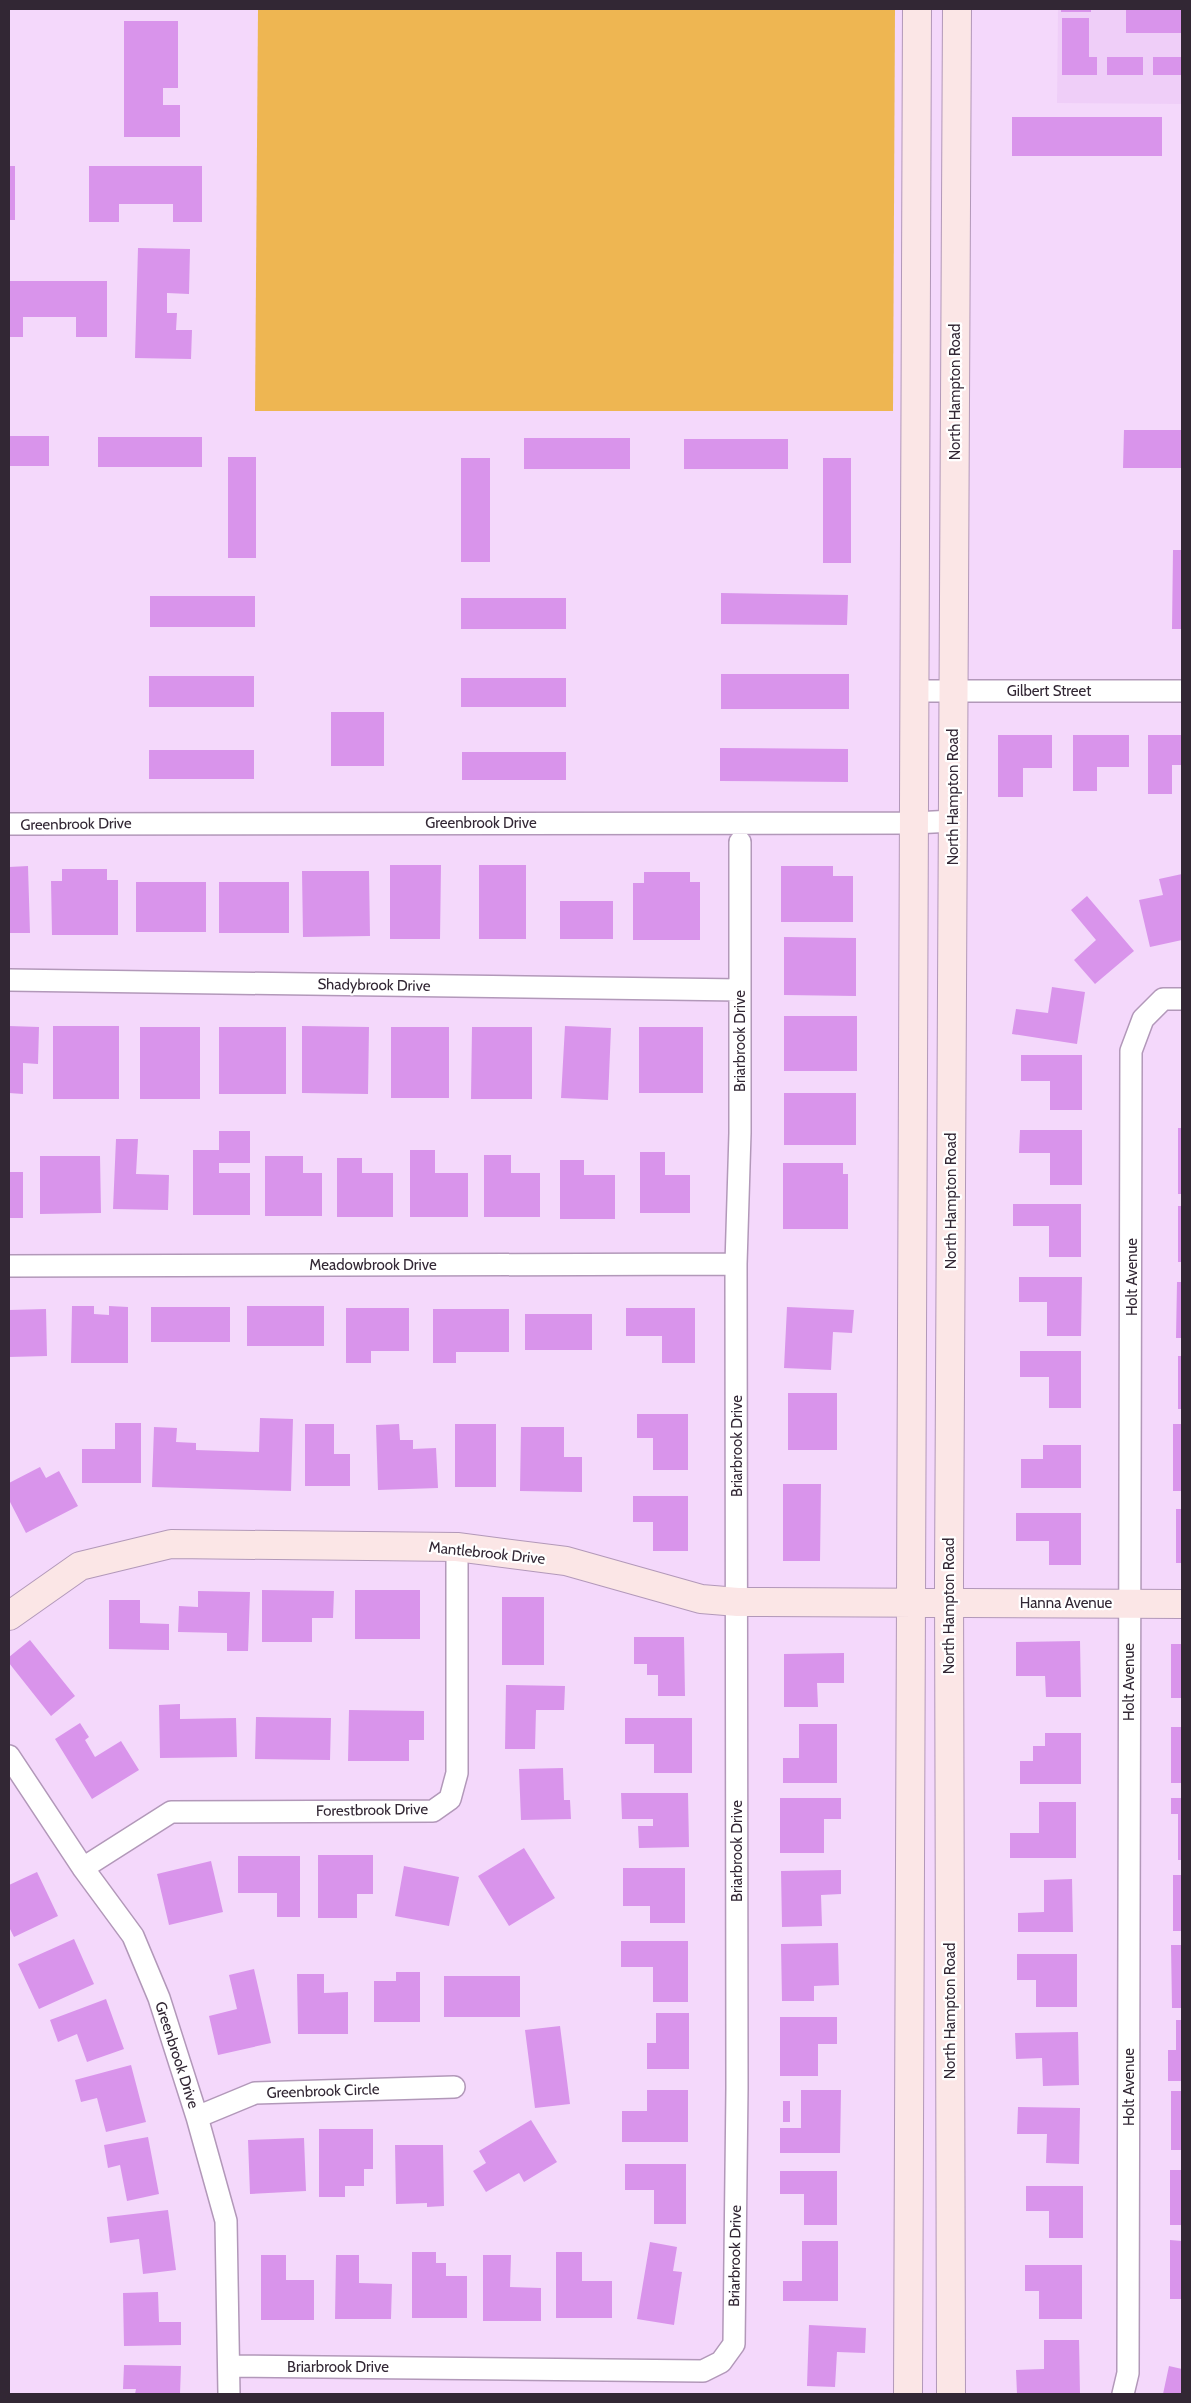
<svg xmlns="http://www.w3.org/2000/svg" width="1191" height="2403" font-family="Cabin,sans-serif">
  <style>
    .built { fill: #efcef8 }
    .green { fill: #eeb652 }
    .building { fill: #d994eb }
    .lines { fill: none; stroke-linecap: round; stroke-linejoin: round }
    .street-casing { stroke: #b298b9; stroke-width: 24 }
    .secondary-casing { stroke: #b298b9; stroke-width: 30 }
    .street { stroke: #fff; stroke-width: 21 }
    .secondary { stroke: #fbe6e6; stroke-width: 28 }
    .labels { text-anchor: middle; stroke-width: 4.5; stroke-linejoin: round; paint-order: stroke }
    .street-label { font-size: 15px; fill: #322734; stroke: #fff }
  </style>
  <rect width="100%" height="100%" fill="#f4d8fb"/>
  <path class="built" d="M1058,9H1182V104L1057,103Z"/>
  <path class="green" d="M258,9H895L893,411H255Z"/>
  <path class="building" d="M1061,9H1091V12H1061Z
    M1126,9H1182V33H1126Z
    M1062,18H1089V57H1097V75H1062Z
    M124,21H178V88H163V105H180V137H124Z
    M1107,57H1143V75H1107Z
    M1153,57H1182V75H1153Z
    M1012,117H1162V156H1012Z
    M9,166H15V220H9Z
    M89,166H202V222H173V204H119V222H89Z
    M138,248L190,249L189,294L167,293V313H177L176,330H192L191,359L135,358Z
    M9,281H107V337H76V317H23V337H9Z
    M1124,430H1182V468H1123Z
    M9,436H49V466H9Z
    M98,437H202V467H98Z
    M524,438H630V469H524Z
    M684,439H788V469H684Z
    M228,457H256V558H228Z
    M461,458H490V562H461Z
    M823,458H851V563H823Z
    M1173,550H1182V629H1172Z
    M721,593L848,595L847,625L721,624Z
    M150,596H255V627H150Z
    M461,598H566V629H461Z
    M721,674H849V709H721Z
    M149,676H254V707H149Z
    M461,678H566V707H461Z
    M331,712H384V766H331Z
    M998,735H1052V768H1023V797H998Z
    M1073,735H1129V767H1097V791H1073Z
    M1148,735H1182V765H1172V794H1148Z
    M720,748L848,749V782L720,781Z
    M149,750H254V779H149Z
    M462,752H566V780H462Z
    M390,865H441L440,939H390Z
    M479,865H526V939H479Z
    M28,866L30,933H9V867Z
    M781,866H833V876H853V922H781Z
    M62,869H107V880H118V935H52L51,881H62Z
    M302,871H369L370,936L303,937Z
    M644,872H690V882H700V940H633V883H644Z
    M1182,874V940L1150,947L1139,900L1163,895L1159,879Z
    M136,882H206V932H136Z
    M219,882H289V933H219Z
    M1087,896L1134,951L1095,984L1074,960L1096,940L1071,910Z
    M560,901H613V939H560Z
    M784,937L856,938V996L784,995Z
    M1052,987L1085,992L1077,1044L1012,1034L1016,1009L1048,1013Z
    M784,1016H857V1071H784Z
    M9,1026L39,1027L38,1064L23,1063V1094L9,1093Z
    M53,1026H119V1099H53Z
    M302,1026L369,1027L368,1094L302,1093Z
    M565,1026L611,1028L608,1100L561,1098Z
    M140,1027H200V1099H140Z
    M219,1027H286V1094H219Z
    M391,1027H449V1098H391Z
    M472,1027H532V1099H471Z
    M639,1027H703V1093H639Z
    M1021,1055H1082V1110H1050V1081H1021Z
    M784,1093H856V1145H784Z
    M1178,1128H1182V1194H1178Z
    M1020,1130H1082V1185H1050V1153H1019Z
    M219,1131H250V1163H219V1173H250V1215H193V1150H219Z
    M116,1139H138L136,1174L169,1175L168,1210L113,1209Z
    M410,1150H435V1173H468V1217H410Z
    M640,1152H665V1175H690V1213H640Z
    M484,1155H511V1173H540V1217H484Z
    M40,1156H100L101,1213L40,1214Z
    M265,1156H303V1173H322V1216H265Z
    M337,1158H362V1173H393V1217H337Z
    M560,1160H584V1175H615V1219H560Z
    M783,1163H843V1174H848V1229H783Z
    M9,1172H23V1218H9Z
    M1013,1204H1081V1257H1049V1226H1013Z
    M1178,1206H1182V1262H1178Z
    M1019,1277H1082L1081,1336H1047V1302H1019Z
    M1177,1282H1182V1338H1176Z
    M72,1306H94V1314L109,1315V1306L128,1307V1363H71Z
    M247,1306H324V1346H247Z
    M151,1307H230V1342H151Z
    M787,1307L854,1310L852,1333L833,1332L831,1370L784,1368Z
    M346,1308H409V1351H371V1363H346Z
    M626,1308H695V1363H662V1336H626Z
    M46,1309L47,1356L9,1357V1310Z
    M433,1309H509V1352H456V1363H433Z
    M525,1314H592V1350H525Z
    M1020,1351H1081V1408H1049V1377H1020Z
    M1178,1356H1182V1409H1178Z
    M788,1393H837V1450H788Z
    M637,1414H688V1470H653V1438H637Z
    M260,1418L293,1419L291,1491L152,1487L154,1427L177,1428L176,1442L196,1443V1450L259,1452Z
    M115,1423H141V1483H82V1449H115Z
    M305,1424H334V1454H350V1486H305Z
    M399,1424L400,1440H413V1449L436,1448L438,1488L378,1490L376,1425Z
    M455,1424H496V1487H455Z
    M1173,1424H1182V1491H1173Z
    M521,1427H564V1457H582V1492L520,1491Z
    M1043,1445H1081V1488H1021V1459H1043Z
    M40,1467L46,1478L59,1471L78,1506L26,1533L9,1500V1483Z
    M783,1484H821L820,1561H783Z
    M633,1496H688V1551H653V1522H633Z
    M1176,1509H1182V1563H1176Z
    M1016,1513H1081V1565H1049V1541H1016Z
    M262,1590L334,1591L333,1618H312V1642H262Z
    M355,1590H420V1639H355Z
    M198,1591L250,1592L248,1651H227V1633L178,1632L179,1606L198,1607Z
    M502,1597H544V1665H502Z
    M109,1600H140V1623L169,1624V1650L109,1649Z
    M634,1637H684L685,1696H658V1675H647V1664H634Z
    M30,1640L75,1696L51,1716L9,1663V1657Z
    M1080,1641L1081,1697H1046L1045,1676H1016V1642Z
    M1171,1644H1182V1698H1171Z
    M844,1653V1683H817L818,1707H784V1654Z
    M506,1685L565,1686L564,1710H536L535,1749H505Z
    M180,1704V1719L236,1718L237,1757L160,1758L159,1705Z
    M349,1710L424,1711V1740H409V1761H348Z
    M256,1717L331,1718L330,1760L255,1759Z
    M625,1718H692V1773H654V1744H625Z
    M80,1723L89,1737L85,1740L95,1757L121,1741L139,1770L92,1799L55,1739Z
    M799,1724H837V1783H783V1758H799Z
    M1171,1727H1182V1783H1171Z
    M1045,1733H1081V1784H1020V1761H1033V1746H1045Z
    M563,1768L564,1800H570L571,1819L521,1820L519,1769Z
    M621,1793H688L689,1847L639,1848L638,1826H653V1819H622Z
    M780,1798H841V1819H824V1853H780Z
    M1171,1798H1182V1860H1178V1814H1171Z
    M1039,1802H1076V1858H1010V1833H1039Z
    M524,1848L555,1898L509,1926L478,1876Z
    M318,1855H373V1894H357V1918H318Z
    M238,1856H300V1917H277V1893H238Z
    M211,1861L223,1912L169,1925L157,1874Z
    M404,1866L459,1877L449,1926L395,1916Z
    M623,1868H685V1923H650V1906H623Z
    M841,1870V1894L821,1895L822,1926L782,1927L781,1871Z
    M37,1872L58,1916L14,1937L9,1927V1885Z
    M1173,1875H1182V1931H1173Z
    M1072,1879L1073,1932H1018V1913L1044,1912V1880Z
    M74,1939L94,1984L39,2009L18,1964Z
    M621,1941H688V2002H653V1967H621Z
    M838,1943L839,1985L814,1986V2001H782L781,1944Z
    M1171,1945H1182V2008H1172Z
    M1017,1954H1077V2007H1036V1980H1017Z
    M254,1969L271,2043L218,2055L209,2016L237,2009L229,1975Z
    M396,1972H420V2022H374V1981H396Z
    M297,1974H324V1993L348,1992V2034H298Z
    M444,1976H520V2017H444Z
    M106,1999L124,2049L87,2062L77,2034L58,2042L50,2020Z
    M656,2013H689V2069H647V2043H656Z
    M780,2017H837V2044H818V2076H780Z
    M1176,2020H1182V2081H1168V2050H1176Z
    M560,2026L570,2104L535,2108L525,2030Z
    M1078,2032L1079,2085L1043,2086L1042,2058L1016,2059L1015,2033Z
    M131,2065L146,2122L106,2132L97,2098L81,2102L75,2080Z
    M647,2090H688V2142H622V2111H647Z
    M801,2090H841L840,2153H780V2128H801Z
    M1171,2091H1182V2150H1171Z
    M783,2101H790V2122H783Z
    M1018,2107L1080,2108L1079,2164L1046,2163L1047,2134H1017Z
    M531,2120L557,2162L524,2182L519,2173L486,2192L473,2171L486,2163L479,2151Z
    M319,2129H373V2169H364V2186H345V2197H319Z
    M148,2137L159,2194L127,2201L120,2165L108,2168L104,2145Z
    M304,2138L306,2191L250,2194L248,2140Z
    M395,2145H443L444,2206L427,2207V2203L396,2204Z
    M625,2164H686V2224H654V2190H625Z
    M1170,2170H1182V2225H1170Z
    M780,2171H837V2225H804V2194H780Z
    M1026,2186H1083V2238H1049V2211H1026Z
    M168,2210L176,2270L143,2274L139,2239L110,2243L107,2217Z
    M1170,2240L1182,2241V2299H1170Z
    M802,2241H838V2301H783V2281H802Z
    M650,2242L677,2247L673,2271L682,2272L674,2325L637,2319Z
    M412,2252H436V2263H446V2276H467V2318H412Z
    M556,2252H582V2281H612V2318H556Z
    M261,2255H286V2280H314V2320H261Z
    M336,2255H359V2283L392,2284L391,2319H335Z
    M483,2255H511L510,2287L541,2288V2321H483Z
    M1025,2265H1082V2319H1039V2291H1025Z
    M158,2292L159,2322H181V2345L124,2346L123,2293Z
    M809,2325L866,2328L865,2353L837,2352L835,2387L807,2386Z
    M1044,2340H1079L1080,2394H1017L1016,2370L1044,2369Z
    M124,2365L181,2366L180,2394H135L136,2389H123Z
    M1169,2366L1182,2369V2394H1163Z"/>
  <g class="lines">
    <defs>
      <path id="street" d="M915,691H1182
        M9,824L914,823L953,821
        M9,980L740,990
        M9,1266L736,1264
        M9,1756L83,1868L133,1936L159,1998L197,2117L226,2221L229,2394
        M83,1868L171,1812L433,1811L450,1799L457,1773V1547
        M197,2117L255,2093L454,2087
        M229,2366L703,2371L721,2362L734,2344L737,2088L736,1264L740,1133V842
        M1123,2394L1128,2373L1131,1051L1143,1019L1163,999H1182"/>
      <path id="secondary" d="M9,1616L80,1566L171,1544L457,1547L566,1561L701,1599L738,1602L1182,1604
        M908,2394L917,9
        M951,2394L949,1580L957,9"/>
    </defs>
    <use href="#street" class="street-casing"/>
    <use href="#secondary" class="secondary-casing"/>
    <use href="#street" class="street"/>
    <use href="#secondary" class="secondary"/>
  </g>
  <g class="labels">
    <g class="street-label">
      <text transform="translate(955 392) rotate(-90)" y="5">North Hampton Road</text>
      <text x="1049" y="696">Gilbert Street</text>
      <text transform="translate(953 797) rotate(-90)" y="5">North Hampton Road</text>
      <text x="481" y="828">Greenbrook Drive</text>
      <text transform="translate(76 824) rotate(-1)" y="5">Greenbrook Drive</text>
      <text transform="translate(374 985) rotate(1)" y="5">Shadybrook Drive</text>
      <text transform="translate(740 1041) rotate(-90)" y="5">Briarbrook Drive</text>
      <text transform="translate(951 1201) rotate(-90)" y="5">North Hampton Road</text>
      <text x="373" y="1270">Meadowbrook Drive</text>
      <text transform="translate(1132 1277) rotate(-90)" y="5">Holt Avenue</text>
      <text transform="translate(737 1446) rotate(-90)" y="5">Briarbrook Drive</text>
      <text transform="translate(487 1553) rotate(6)" y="5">Mantlebrook Drive</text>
      <text x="1066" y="1608">Hanna Avenue</text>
      <text transform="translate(949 1606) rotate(-90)" y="5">North Hampton Road</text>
      <text transform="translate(1129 1682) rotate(-90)" y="5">Holt Avenue</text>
      <text transform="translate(372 1810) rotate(-1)" y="5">Forestbrook Drive</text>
      <text transform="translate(737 1851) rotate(-90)" y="5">Briarbrook Drive</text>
      <text transform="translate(950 2011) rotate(-90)" y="5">North Hampton Road</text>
      <text transform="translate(177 2055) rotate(72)" y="5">Greenbrook Drive</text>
      <text transform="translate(1129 2087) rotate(-90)" y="5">Holt Avenue</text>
      <text transform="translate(323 2091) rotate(-2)" y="5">Greenbrook Circle</text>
      <text transform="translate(735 2256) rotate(-89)" y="5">Briarbrook Drive</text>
      <text x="338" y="2372">Briarbrook Drive</text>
    </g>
  </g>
  <rect width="1191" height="2403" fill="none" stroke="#322734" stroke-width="20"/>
</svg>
